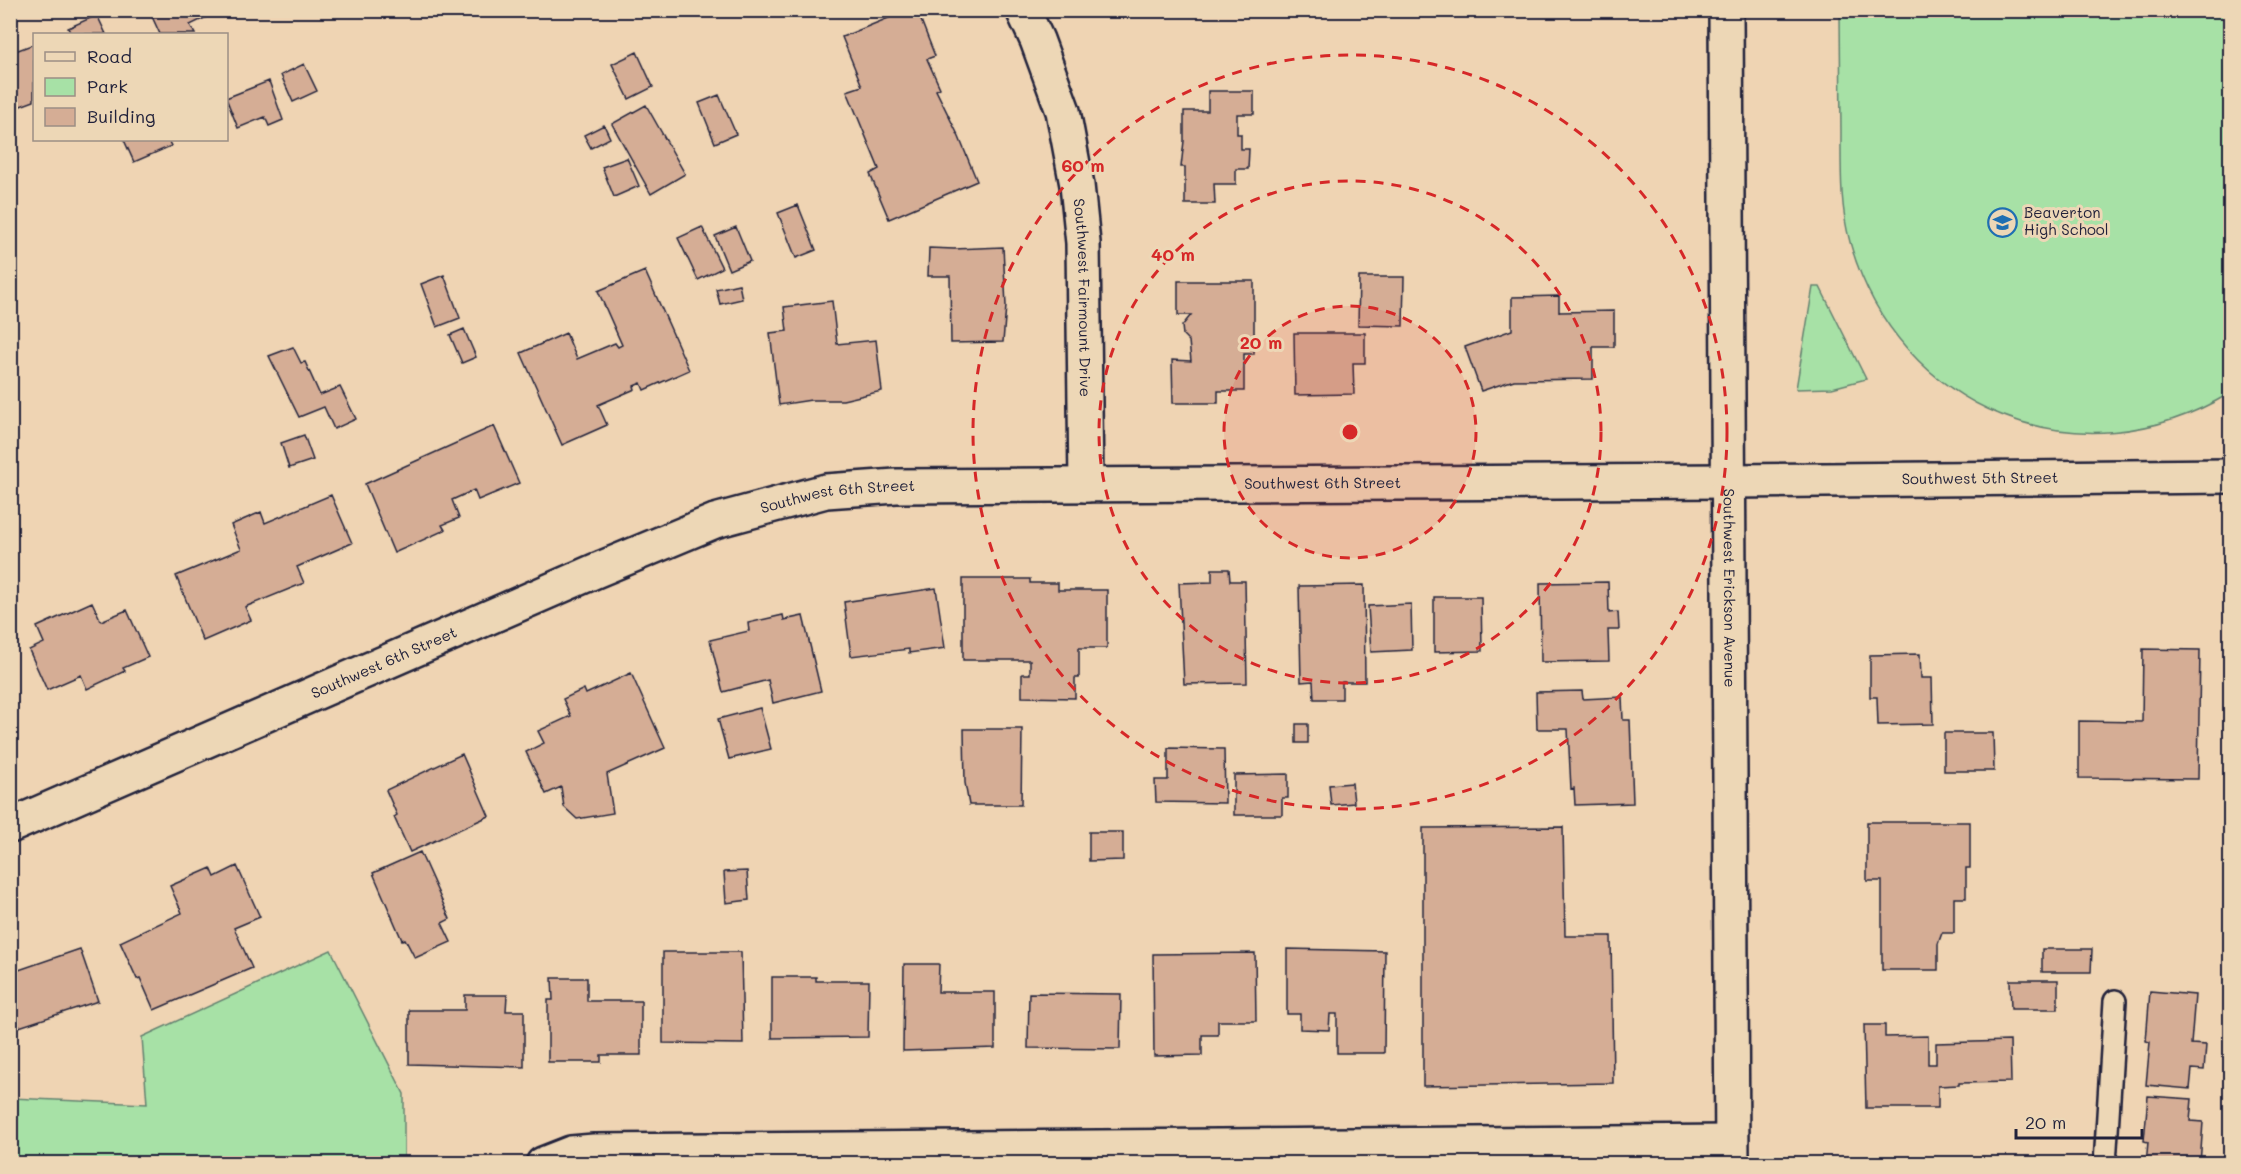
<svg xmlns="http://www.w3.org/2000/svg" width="2241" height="1174" font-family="Mali,sans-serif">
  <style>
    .green { fill: #a7e1a6; stroke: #648270; stroke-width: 1.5 }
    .building { fill: #d5ad95; stroke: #22223b; stroke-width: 1.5 }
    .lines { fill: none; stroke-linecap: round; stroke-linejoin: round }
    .service-casing { stroke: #22223b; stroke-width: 26 }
    .minor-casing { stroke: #22223b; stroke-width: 38 }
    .tertiary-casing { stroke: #22223b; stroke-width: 38 }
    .service { stroke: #edd7b6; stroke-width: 21 }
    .minor { stroke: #edd7b6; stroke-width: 33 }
    .tertiary { stroke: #edd7b6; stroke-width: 33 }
    .ring { fill: none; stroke: #d62828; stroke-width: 3; stroke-dasharray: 10 8 }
    .labels { text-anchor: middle; stroke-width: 6; stroke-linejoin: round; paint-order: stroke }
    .poi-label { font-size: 15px; fill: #22223b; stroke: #edd7b6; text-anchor: start }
    .street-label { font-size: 15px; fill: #22223b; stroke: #edd7b6 }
    .centre { fill: #d62828; stroke: #edd7b6; stroke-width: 3 }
    .ring-label { font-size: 18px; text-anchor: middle; font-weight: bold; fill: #d62828; stroke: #edd7b6; stroke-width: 6; stroke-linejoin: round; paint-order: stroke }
  </style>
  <rect width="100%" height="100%" fill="#efd4b3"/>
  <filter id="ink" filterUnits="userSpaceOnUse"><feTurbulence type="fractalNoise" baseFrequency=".0167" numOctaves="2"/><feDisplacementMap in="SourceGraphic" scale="12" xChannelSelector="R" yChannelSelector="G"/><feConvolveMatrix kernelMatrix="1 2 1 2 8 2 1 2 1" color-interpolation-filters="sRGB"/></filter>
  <g filter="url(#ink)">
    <path class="green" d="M1840,11H2230V393C2080,484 1897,411 1850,242C1840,207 1841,170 1841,133C1841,92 1840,51 1840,11Z
      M1813,287H1820L1866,379L1832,388L1796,389Z
      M331,950L404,1094V1163H11V1098L147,1104L142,1037Z"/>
    <path class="building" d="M149,10H221L190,25L195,34H160Z
      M908,10H917L935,56L927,59L940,88L936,90L959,137L977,181L889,219L870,174L879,169L847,91L862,86L842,37Z
      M97,15L106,34H71L68,28Z
      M34,44V101L10,110V53Z
      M637,52L653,87L629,99L612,64Z
      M304,64L317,91L293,102L281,75Z
      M269,81L283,120L269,126L265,117L238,128L226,98Z
      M1208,91H1254V114H1237V134H1241V149H1249L1248,169H1236V184H1214L1215,204H1185V167H1181L1184,141V111H1208Z
      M719,95L736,134L715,143L699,103Z
      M646,105L685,174L651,194L612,124Z
      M604,125L610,138L591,148L584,135Z
      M124,140H168L171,146L134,162Z
      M627,158L639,186L614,197L602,167Z
      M798,205L816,250L796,258L778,213Z
      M702,227L722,268L698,280L678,238Z
      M736,227L750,261L729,270L715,236Z
      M1003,247L1006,306L1003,342L951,343L950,276H928L929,248L954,249Z
      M645,271L689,370L644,390L641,383L634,386L635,389L598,405L607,425L562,445L521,353L566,333L577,359L615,343L618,347L622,345L598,291Z
      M444,275L460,318L437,327L421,284Z
      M1359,277H1404L1403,326L1358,325Z
      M1178,281H1254V354H1244V391H1218V403H1173L1172,360L1191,361L1189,341L1183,335L1182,326L1191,315H1178Z
      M739,284L742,299L720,304L716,289Z
      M1559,296V312L1614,311V347H1593V379L1514,380L1481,391L1465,347L1512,330V297Z
      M832,301L837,344L876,340L882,391L843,400H811L779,405L770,333L787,331L784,307Z
      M464,329L476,357L462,363L450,335Z
      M1294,333H1365V363H1353L1354,394L1295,395Z
      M293,347L301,363L305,362L320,395L340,387L356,419L334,429L324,407L299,417L269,356Z
      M494,426L519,483L478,500L474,490L452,500L459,518L442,525L445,530L394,553L365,484Z
      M304,435L313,460L289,468L281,443Z
      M331,495L352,543L297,567L304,583L245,607L251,620L203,641L176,576L241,549L231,525L261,512L265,523Z
      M1212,569H1229L1230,581H1245L1247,683L1184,684L1179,583L1212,582Z
      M963,579H1030V583H1058V590H1107V648H1079V678H1075V698L1022,697V674H1030V660H963Z
      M1608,582L1609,613L1618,612L1619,630H1608L1609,661L1541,662L1540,583Z
      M1364,585L1365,682H1342V699H1314L1313,681L1301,682L1299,586Z
      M936,588L945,648L909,653V649L851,656L844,602Z
      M1434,597H1481L1482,651L1434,652Z
      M92,602L101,621L127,610L148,657L123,668L125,671L87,689L81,675L47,690L29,650L44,643L37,627Z
      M1411,604L1412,650L1371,652L1368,606Z
      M783,615L784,620L803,616L821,691L773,703L768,680L723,692L710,640L749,631L748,623Z
      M2143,649L2200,650L2198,779L2079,778V721L2142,722Z
      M1920,654L1921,678H1932L1933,724L1878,725L1877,697H1870V655Z
      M631,673L665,748L607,774L613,813L577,819L564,807L561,787L546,794L526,752L544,743L538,731L571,716L563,699L584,689L586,694Z
      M1582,691L1583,699L1622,697L1623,720H1630L1633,803L1575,805L1574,788L1571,789L1568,729H1537L1536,692Z
      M760,708L771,749L729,759L718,719Z
      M1296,724H1308V743H1296Z
      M964,729H1022L1021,805H969L965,783Z
      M1944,733H1993L1994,771H1944Z
      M1168,748L1224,749L1225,803L1156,802L1155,780H1168Z
      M462,754L489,816L410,852L394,817L397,815L386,790Z
      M1288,774V798H1282V815H1234V775Z
      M1352,783L1354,803L1331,805L1329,785Z
      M1867,822H1970V868H1966V898H1954V933H1942L1938,944V970H1882V881H1867Z
      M1563,827L1565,936H1611L1613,1083L1423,1086V828Z
      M1089,832H1123V860L1089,861Z
      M420,852L450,919L442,923L451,942L415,958L405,939L402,940L373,873Z
      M237,866L260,917L234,928L252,968L154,1010L140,978L137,979L120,942L182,913L170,886L211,868L215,877Z
      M747,871L749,900L726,903L724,872Z
      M80,949L98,1001L10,1030V973Z
      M1287,949L1385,951L1384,1053H1337V1014H1330L1329,1030L1300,1029V1014H1287Z
      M2042,949H2092L2091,972H2042Z
      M663,952H741L743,1044L663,1043Z
      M1255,953L1256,1021H1218V1035H1202V1055L1154,1056L1153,954Z
      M904,964H939L938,992H995V1048L903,1051Z
      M772,977H816V981H869L868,1037L772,1038Z
      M552,978H587V1001H641V1055H601V1062H548V1000H553Z
      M2010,980H2058V1009H2011Z
      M2150,991L2195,995L2191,1044L2206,1045L2204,1070L2192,1069L2190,1089L2146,1085L2150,1042L2146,1041Z
      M1029,993L1121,994L1120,1049L1028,1048Z
      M465,995H507L506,1011H524V1067L409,1064V1010H465Z
      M1864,1025H1885V1037L1928,1036V1064H1936V1043L2010,1041L2011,1082L1959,1083V1085L1938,1086V1108H1866Z
      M2148,1096L2192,1099L2190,1121L2203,1122L2200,1164H2146L2148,1142L2144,1141Z"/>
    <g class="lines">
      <defs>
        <path id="service" d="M2105,1164L2115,1001"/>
        <g id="minor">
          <path id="s1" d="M1023,10L1037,40L1063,111L1077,185L1083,243L1086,485"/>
          <path id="s2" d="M10,826L595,571L715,521L826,491L896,486L1730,481"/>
          <path d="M543,1164L571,1153L594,1151L1731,1142"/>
        </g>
        <g id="tertiary">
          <path id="s3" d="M1726,10L1732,1164"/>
          <path id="s4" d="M1730,481L2230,476"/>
        </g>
      </defs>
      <use href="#service" class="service-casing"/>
      <use href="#minor" class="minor-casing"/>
      <use href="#tertiary" class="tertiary-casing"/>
      <use href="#service" class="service"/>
      <use href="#minor" class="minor"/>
      <use href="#tertiary" class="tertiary"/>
    </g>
  </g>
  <circle cx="1350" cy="432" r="126" fill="#d62828" fill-opacity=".12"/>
  <g class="ring">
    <circle cx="1350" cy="432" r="126"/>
    <circle cx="1350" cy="432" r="251"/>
    <circle cx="1350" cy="432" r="377"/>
  </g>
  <defs>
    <symbol id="school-ring" viewBox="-11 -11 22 22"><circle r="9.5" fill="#edd7b6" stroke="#1f6fb2" stroke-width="1.5"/><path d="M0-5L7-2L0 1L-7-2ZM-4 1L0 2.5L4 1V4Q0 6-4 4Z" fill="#1f6fb2"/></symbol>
  </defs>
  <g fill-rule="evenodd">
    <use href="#school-ring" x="1986" y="206" width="33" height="33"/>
  </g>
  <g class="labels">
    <g class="poi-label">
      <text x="2024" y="218">Beaverton<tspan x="2024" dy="17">High School</tspan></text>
    </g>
    <g class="street-label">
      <text dy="5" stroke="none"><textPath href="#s1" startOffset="297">Southwest Fairmount Drive</textPath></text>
      <text dy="5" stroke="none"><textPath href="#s4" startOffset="250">Southwest 5th Street</textPath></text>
      <text dy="5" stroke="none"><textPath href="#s2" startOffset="1380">Southwest 6th Street</textPath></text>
      <text dy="5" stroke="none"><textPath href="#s2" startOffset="894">Southwest 6th Street</textPath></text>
      <text dy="5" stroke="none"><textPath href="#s3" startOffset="578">Southwest Erickson Avenue</textPath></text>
      <text dy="5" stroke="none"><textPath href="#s2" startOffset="408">Southwest 6th Street</textPath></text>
    </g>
  </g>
  <circle cx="1350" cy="432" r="9" class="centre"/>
  <g class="ring-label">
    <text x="1083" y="172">60 m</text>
    <text x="1173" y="261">40 m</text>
    <text x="1261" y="349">20 m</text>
  </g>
  <rect width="2241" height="1174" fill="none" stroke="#edd7b6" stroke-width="36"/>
  <rect x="18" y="18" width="2205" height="1138" fill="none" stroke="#22223b" stroke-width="2" filter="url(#ink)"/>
  <rect x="33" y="33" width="195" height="108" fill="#edd7b6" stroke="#9c8f85" stroke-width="1.5"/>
  <rect x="45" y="52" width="30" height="9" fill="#edd7b6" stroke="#9c8f85" stroke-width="1.5"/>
  <text x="87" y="63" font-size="18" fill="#22223b">Road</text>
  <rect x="45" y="78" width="30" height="18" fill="#a7e1a6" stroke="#9c8f85" stroke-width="1.5"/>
  <text x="87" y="93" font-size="18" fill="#22223b">Park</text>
  <rect x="45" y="108" width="30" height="18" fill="#d5ad95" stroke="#9c8f85" stroke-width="1.5"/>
  <text x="87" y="123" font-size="18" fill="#22223b">Building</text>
  <path d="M2016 1129v9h126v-9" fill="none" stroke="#22223b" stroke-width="3"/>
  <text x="2025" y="1129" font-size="18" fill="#22223b" stroke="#edd7b6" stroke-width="4.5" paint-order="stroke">20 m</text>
</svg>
